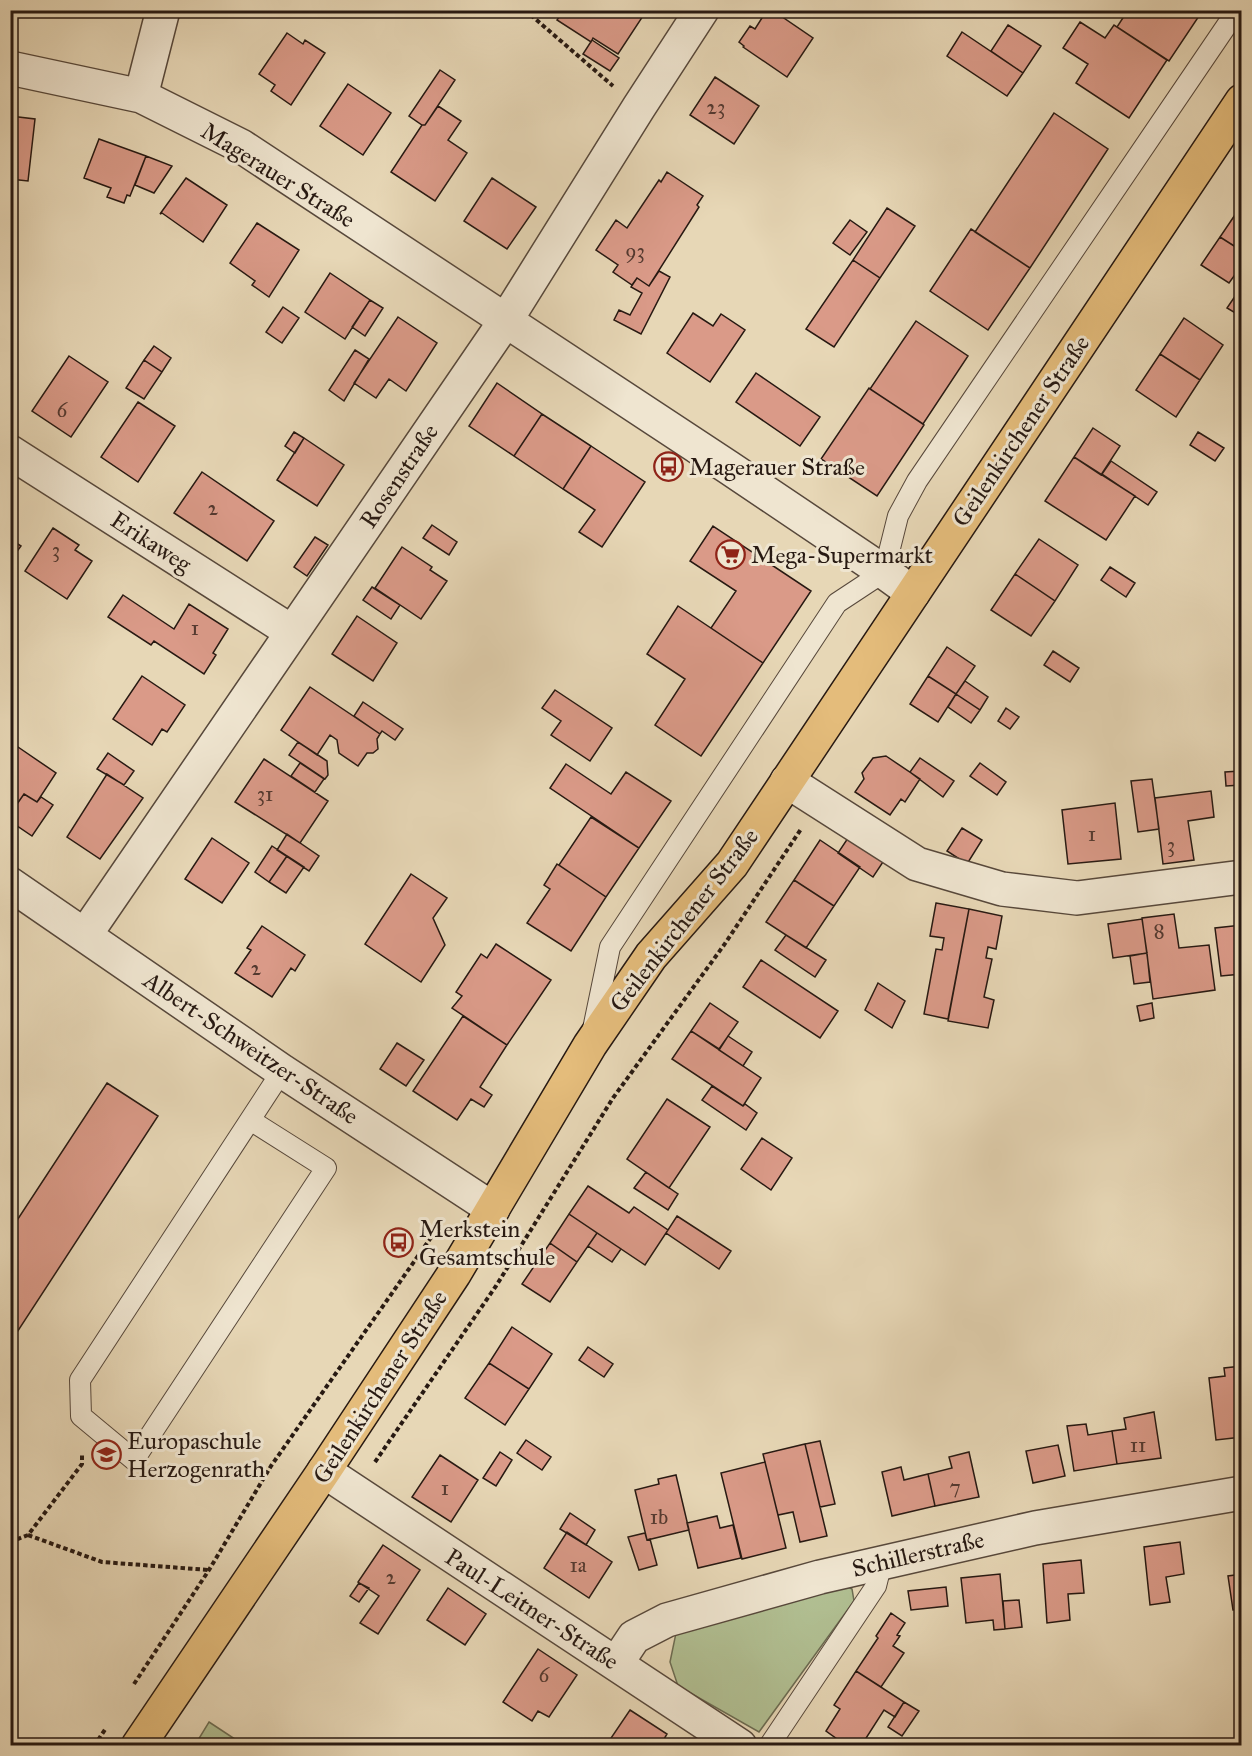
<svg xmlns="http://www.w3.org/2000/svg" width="1252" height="1756" font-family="'IM FELL Great Primer',serif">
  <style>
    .green { fill: #b1bf92; stroke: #6c6c52; stroke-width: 1.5 }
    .building { fill: #da9a88; stroke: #271912; stroke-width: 1.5 }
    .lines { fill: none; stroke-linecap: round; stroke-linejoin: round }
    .service-casing { stroke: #57483b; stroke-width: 22 }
    .minor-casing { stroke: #57483b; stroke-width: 36 }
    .primary-casing { stroke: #271912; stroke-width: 36 }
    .path { stroke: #271912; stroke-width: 4; stroke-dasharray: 4.5 3; stroke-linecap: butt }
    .service { stroke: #efe5d0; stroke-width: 20 }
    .minor { stroke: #efe5d0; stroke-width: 33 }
    .primary { stroke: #e4bc7b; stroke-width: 33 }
    .labels { text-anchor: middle; stroke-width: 6; stroke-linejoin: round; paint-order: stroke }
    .number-label { font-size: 21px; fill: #543930 }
    .street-label { font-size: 24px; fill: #271912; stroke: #efe5d0 }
    .poi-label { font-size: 24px; fill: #271912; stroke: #efe5d0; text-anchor: start }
  </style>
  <rect width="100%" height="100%" fill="#e7d7b6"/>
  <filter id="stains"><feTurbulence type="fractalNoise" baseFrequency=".00333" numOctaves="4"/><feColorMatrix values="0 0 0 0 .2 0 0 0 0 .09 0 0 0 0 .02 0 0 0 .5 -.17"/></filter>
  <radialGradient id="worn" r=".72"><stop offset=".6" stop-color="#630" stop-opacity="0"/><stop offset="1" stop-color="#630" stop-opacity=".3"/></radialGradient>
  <path class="green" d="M845,1585L852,1589L854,1601L759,1732L678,1686L670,1662L676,1633Z
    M209,1722L244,1745H195Z"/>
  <path class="building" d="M564,10H635L643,16L618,54L593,38L591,42L557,20Z
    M767,10H772L813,38L787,77L743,47L744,46L739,42L750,26L755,29Z
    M1128,10H1203L1169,61L1117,27Z
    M1080,22L1105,38L1114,25L1167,60L1129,118L1076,83L1088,64L1063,48Z
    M1008,25L1041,46L1023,73L991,51Z
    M962,32L1023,73L1007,96L947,56Z
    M287,33L303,44L305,40L325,53L291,105L271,91L275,85L259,74Z
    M592,40L619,58L610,71L583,54Z
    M440,70L455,80L425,125H422L409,116Z
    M715,77L759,106L734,144L690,115Z
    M348,84L391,113L363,155L320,126Z
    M438,106L461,121L448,140L467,153L435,201L391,172L422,125H425Z
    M1054,113L1108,149L1030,268L975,232Z
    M10,116L35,119L28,181L10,179Z
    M99,139L146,156L130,196L127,195L124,203L107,197L111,188L84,178Z
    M146,156L172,166L154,193L135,185Z
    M667,172L703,196L697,205L699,207L649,286L637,278L632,285L613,272L618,265L596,250L616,220L627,228L659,180L661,182Z
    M186,178L227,205L203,242L162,213L160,214Z
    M492,178L536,207L507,249L464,221Z
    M887,208L915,226L880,278L853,260Z
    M1239,209L1242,210V251L1220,237Z
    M850,220L867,232L850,255L833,243Z
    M257,223L299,250L269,297L252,285L255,281L230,263Z
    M971,229L1030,268L988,330L930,291Z
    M1220,237L1242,251V265L1229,283L1201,265Z
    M853,260L880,278L834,347L806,329Z
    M659,271L670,277L641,334L614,320L619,310L630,315L642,293L631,287L637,278L649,286Z
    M330,273L370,300L345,339L305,312Z
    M1242,286V317L1227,308Z
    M370,300L383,308L365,336L352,327Z
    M283,307L299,318L282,343L266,332Z
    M693,313L713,326L721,314L745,330L710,382L667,353Z
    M398,317L437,343L406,391L389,379L376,398L354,383Z
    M1184,318L1223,345L1200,380L1160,354Z
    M916,321L968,356L923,424L870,389Z
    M154,346L171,358L162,372L144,360Z
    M355,350L369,359L344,401L329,390Z
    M1160,354L1200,380L1176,417L1136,390Z
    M69,356L108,382L71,437L32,411Z
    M144,360L162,372L144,399L126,388Z
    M756,373L820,417L800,446L736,402Z
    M497,383L542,414L514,456L469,426Z
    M869,388L924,425L877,496L821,459Z
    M138,402L175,426L138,482L101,457Z
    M542,414L591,446L563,489L514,456Z
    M1093,428L1120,446L1101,475L1074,457Z
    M294,432L304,438L295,453L285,446Z
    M1198,432L1224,448L1215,461L1190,445Z
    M304,438L344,465L317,506L277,480Z
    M591,446L645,482L602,547L579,532L595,510L563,489Z
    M1074,457L1135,496L1106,540L1045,501Z
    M1111,461L1157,492L1148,505L1102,474Z
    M202,472L274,521L247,561L174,513Z
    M432,525L457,542L449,555L423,538Z
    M713,526L811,591L763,663L711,628L736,591L690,561Z
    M53,528L79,545L75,550L92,561L67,599L25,571Z
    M315,537L328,545L307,576L294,567Z
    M10,539L21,546L10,561Z
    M1039,539L1078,565L1055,601L1015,574Z
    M402,547L432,567L430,570L447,581L421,619L375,588Z
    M1110,567L1135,583L1126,597L1101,580Z
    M1015,574L1055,601L1031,636L991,610Z
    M372,587L400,605L391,619L363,600Z
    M123,595L174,629L189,604L228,629L213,653L216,655L204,674L154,641L151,645L108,617Z
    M678,606L763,663L701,756L655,725L685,679L647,654Z
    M357,616L397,643L373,681L332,654Z
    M947,647L975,666L956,694L928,676Z
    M1053,651L1079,668L1070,682L1044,665Z
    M142,676L185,705L167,732L162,729L152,745L113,719Z
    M928,676L956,694L938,722L910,704Z
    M965,681L988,697L980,710L956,694Z
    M310,687L380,734L377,739L378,749L373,753H367L358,766L339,753L337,740L330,735L317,755L281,730Z
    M555,690L612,728L590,761L551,735L561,721L542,708Z
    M956,694L980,710L971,723L948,707Z
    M363,702L403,729L395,740L382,731L380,734L354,716Z
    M1006,708L1019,717L1010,729L998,721Z
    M298,742L327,761L328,775L325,779L289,755Z
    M18,747L56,773L37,802L24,794L10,814V759Z
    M108,753L134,771L124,785L97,769Z
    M886,756L920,779L905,802L901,799L890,815L855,792L864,779L862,773L873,758Z
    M920,758L954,781L943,797L910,772Z
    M264,759L328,801L300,843L235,802Z
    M300,763L324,779L315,792L291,776Z
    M980,763L1006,782L997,795L970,776Z
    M566,764L611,794L626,772L671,801L639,848L550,788Z
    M1240,771L1241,785L1226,786L1225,772Z
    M107,774L143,798L100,859L67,837Z
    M1152,779L1159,829L1138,832L1131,781Z
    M1211,791L1214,817L1188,821L1194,860L1163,864L1155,798Z
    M24,794L37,802L41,797L53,805L32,836L10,821V814Z
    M1115,803L1121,859L1068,864L1062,810Z
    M591,817L639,848L606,897L559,865Z
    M962,828L982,840L967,864L947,851Z
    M287,834L319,856L309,871L277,850Z
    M212,838L249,863L222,903L185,879Z
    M848,838L883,862L873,877L838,853Z
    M820,840L860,867L834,906L794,880Z
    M272,846L287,856L269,882L255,872Z
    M287,856L304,867L286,893L269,882Z
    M557,864L606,897L571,951L527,923L550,889L544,885Z
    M411,874L447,898L433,918L445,945L421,982L365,944Z
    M794,880L834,906L806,948L766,922Z
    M936,903L969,909L948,1019L924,1014L936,949L942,950L944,938L930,936Z
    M969,909L1002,916L996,949L988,947L986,958L992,959L984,997L994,1000L988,1028L948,1021Z
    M1174,914L1179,948L1209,945L1215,990L1153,999L1142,918Z
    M1142,919L1147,953L1113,958L1108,924Z
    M1242,925V974L1221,976L1215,928Z
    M262,926L305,955L295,971L291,968L272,997L235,973L251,950L247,948Z
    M786,935L826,960L815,977L775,950Z
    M496,944L551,980L507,1045L452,1008L462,996L456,992L481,954L487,958Z
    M1147,953L1150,982L1134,984L1130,956Z
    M761,960L838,1011L820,1038L743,987Z
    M878,983L905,1001L892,1028L865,1010Z
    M710,1003L738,1022L719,1049L691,1031Z
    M1152,1003L1154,1018L1140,1021L1137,1006Z
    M463,1016L507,1045L480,1087L492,1095L484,1107L471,1099L457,1120L413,1091Z
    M691,1031L761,1078L743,1106L672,1059Z
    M728,1036L752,1052L743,1066L719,1050Z
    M397,1043L424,1060L406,1086L380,1069Z
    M107,1083L158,1116L10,1343V1231Z
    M712,1086L743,1106L745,1104L757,1113L746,1130L702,1100Z
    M667,1099L710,1127L669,1188L627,1159Z
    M762,1138L792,1158L771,1190L741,1169Z
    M646,1172L678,1194L668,1210L634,1188Z
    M588,1186L629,1213L634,1207L668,1230L645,1265L569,1214Z
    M569,1214L597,1233L577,1262L550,1243Z
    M677,1216L731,1251L719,1269L666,1233Z
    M597,1233L621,1249L612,1262L588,1246Z
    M550,1243L577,1262L550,1302L522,1284Z
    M512,1327L552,1354L529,1389L489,1363Z
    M588,1347L613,1364L604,1377L579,1360Z
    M489,1363L529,1389L505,1425L465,1398Z
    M1242,1366V1437L1216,1440L1209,1378L1225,1376L1224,1368Z
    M1154,1412L1161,1458L1117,1464L1112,1431L1126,1429L1124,1418Z
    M1086,1424L1088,1435L1112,1431L1117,1464L1074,1471L1067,1426Z
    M526,1440L551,1457L542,1470L517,1453Z
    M820,1441L835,1504L820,1507L805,1444Z
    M805,1444L827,1536L800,1542L793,1512L778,1515L763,1454Z
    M1058,1445L1065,1476L1033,1483L1026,1451Z
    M500,1452L512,1460L496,1486L483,1478Z
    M969,1452L979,1497L935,1506L928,1474L952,1468L949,1457Z
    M440,1455L478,1480L451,1522L412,1497Z
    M765,1462L786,1548L742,1559L721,1473Z
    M901,1467L904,1480L928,1474L935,1506L892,1516L882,1472Z
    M676,1475L689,1530L647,1540L635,1490L659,1484L658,1479Z
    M570,1513L595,1530L586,1545L560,1529Z
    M717,1516L720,1528L733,1525L741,1558L698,1568L687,1523Z
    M567,1532L612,1562L589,1598L544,1568Z
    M645,1533L647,1540L650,1539L657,1565L639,1570L628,1537Z
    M1180,1542L1184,1574L1166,1577L1170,1602L1150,1605L1144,1547Z
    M383,1545L420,1570L378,1634L360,1623L379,1596L358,1582Z
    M1081,1560L1084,1593L1068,1594L1070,1620L1047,1623L1043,1564Z
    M1000,1574L1005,1629L994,1630L993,1620L966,1623L961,1578Z
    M1242,1574V1609L1233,1610L1228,1576Z
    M359,1583L369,1588L359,1602L350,1596Z
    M946,1587L948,1606L911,1610L908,1591Z
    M448,1588L486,1614L465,1645L427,1620Z
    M1019,1600L1022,1627L1005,1629L1003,1601Z
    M891,1613L905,1623L897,1635L900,1636L893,1646L904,1653L881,1687L856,1671L878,1638L876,1636Z
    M538,1649L577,1675L549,1717L538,1711L532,1721L503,1702Z
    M856,1671L904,1702L895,1717L884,1710L861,1746H847L826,1731L840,1709L834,1705Z
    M904,1702L919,1711L902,1736L888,1727Z
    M630,1710L667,1734L660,1746H616L609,1741Z"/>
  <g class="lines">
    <defs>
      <path id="service" d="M593,1029L610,947L837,603L884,572L898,516L917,481L1227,25L1242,11
        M250,1120L326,1168L134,1460L81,1416L80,1380L282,1071
        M769,1746L876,1586L882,1562"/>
      <path id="minor" d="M10,68L141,96L241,146L728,467L884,572L913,593
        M141,96L163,10
        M10,452L292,632
        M787,781L917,864L1002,889L1077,898L1242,877
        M10,884L282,1071L493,1209
        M85,935L506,320L639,107L702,10
        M324,1471L740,1746
        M616,1664L634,1637L667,1620L820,1577L1035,1528L1242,1493"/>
      <path id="primary" d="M138,1746L324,1471L454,1274L590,1045L651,956L732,864L1242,101"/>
    </defs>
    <use href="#service" class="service-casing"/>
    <use href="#minor" class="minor-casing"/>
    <use href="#primary" class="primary-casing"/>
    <path class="path" d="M525,10L613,86
      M375,1462L496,1286L613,1098L724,945L801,829
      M28,1535L102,1562L209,1570
      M10,1542L28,1535L82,1464V1453
      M134,1684L209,1570L271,1466L439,1226
      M94,1746L106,1728"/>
    <use href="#service" class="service"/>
    <use href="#minor" class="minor"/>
    <use href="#primary" class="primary"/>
  </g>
  <defs>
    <symbol id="bus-ring" viewBox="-11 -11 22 22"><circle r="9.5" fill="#efe5d0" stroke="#8f2418" stroke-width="1.5"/><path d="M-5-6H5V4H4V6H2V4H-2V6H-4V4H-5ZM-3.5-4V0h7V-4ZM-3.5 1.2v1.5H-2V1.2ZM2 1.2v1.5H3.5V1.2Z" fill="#8f2418"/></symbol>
    <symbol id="supermarket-ring" viewBox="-11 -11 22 22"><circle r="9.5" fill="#efe5d0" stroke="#8f2418" stroke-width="1.5"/><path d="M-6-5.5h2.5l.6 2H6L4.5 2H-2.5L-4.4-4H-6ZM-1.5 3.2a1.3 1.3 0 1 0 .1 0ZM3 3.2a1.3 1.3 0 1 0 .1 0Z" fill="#8f2418"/></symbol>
    <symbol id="school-ring" viewBox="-11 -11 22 22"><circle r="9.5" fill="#efe5d0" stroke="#8f2418" stroke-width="1.5"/><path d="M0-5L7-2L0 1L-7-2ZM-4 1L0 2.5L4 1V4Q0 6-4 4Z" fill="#8f2418"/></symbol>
  </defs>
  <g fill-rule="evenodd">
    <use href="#bus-ring" x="652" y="450" width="33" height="33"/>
    <use href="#supermarket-ring" x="714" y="538" width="33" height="33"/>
    <use href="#bus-ring" x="382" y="1226" width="33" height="33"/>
    <use href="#school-ring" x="90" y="1438" width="33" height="33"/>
  </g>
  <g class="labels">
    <g class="number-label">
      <text x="716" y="114">23</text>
      <text x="635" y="258">93</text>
      <text x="62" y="417">6</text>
      <text x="213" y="515">2</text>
      <text x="56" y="557">3</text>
      <text x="195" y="635">1</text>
      <text x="265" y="801">31</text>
      <text x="1092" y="841">1</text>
      <text x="1171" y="852">3</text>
      <text x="1159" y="938">8</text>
      <text x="256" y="975">2</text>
      <text x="1138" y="1452">11</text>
      <text x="955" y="1494">7</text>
      <text x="445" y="1495">1</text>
      <text x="659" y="1524">1b</text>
      <text x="578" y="1572">1a</text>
      <text x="391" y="1584">2</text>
      <text x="544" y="1682">6</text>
    </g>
    <g class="street-label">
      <text transform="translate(278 175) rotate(32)" y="8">Magerauer Straße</text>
      <text transform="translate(1021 431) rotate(-56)" y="8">Geilenkirchener Straße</text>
      <text transform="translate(399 476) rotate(-56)" y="8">Rosenstraße</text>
      <text transform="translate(151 542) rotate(33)" y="8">Erikaweg</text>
      <text transform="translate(684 920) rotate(-52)" y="8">Geilenkirchener Straße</text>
      <text transform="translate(251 1048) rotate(34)" y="8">Albert-Schweitzer-Straße</text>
      <text transform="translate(380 1387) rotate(-57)" y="8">Geilenkirchener Straße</text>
      <text transform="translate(918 1554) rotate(-13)" y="8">Schillerstraße</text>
      <text transform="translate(532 1609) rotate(33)" y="8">Paul-Leitner-Straße</text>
    </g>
    <g class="poi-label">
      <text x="689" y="475">Magerauer Straße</text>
      <text x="751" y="563">Mega-Supermarkt</text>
      <text x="419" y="1237">Merkstein<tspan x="419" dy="28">Gesamtschule</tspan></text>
      <text x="127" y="1449">Europaschule<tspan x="127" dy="28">Herzogenrath</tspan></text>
    </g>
  </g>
  <rect width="1252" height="1756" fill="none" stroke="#e7d7b6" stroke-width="36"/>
  <rect x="12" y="12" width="1228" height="1732" fill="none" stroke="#271912" stroke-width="3"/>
  <rect x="18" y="18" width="1216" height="1720" fill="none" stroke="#271912" stroke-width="1.5"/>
  <rect width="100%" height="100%" filter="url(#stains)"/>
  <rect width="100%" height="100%" fill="url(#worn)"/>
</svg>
